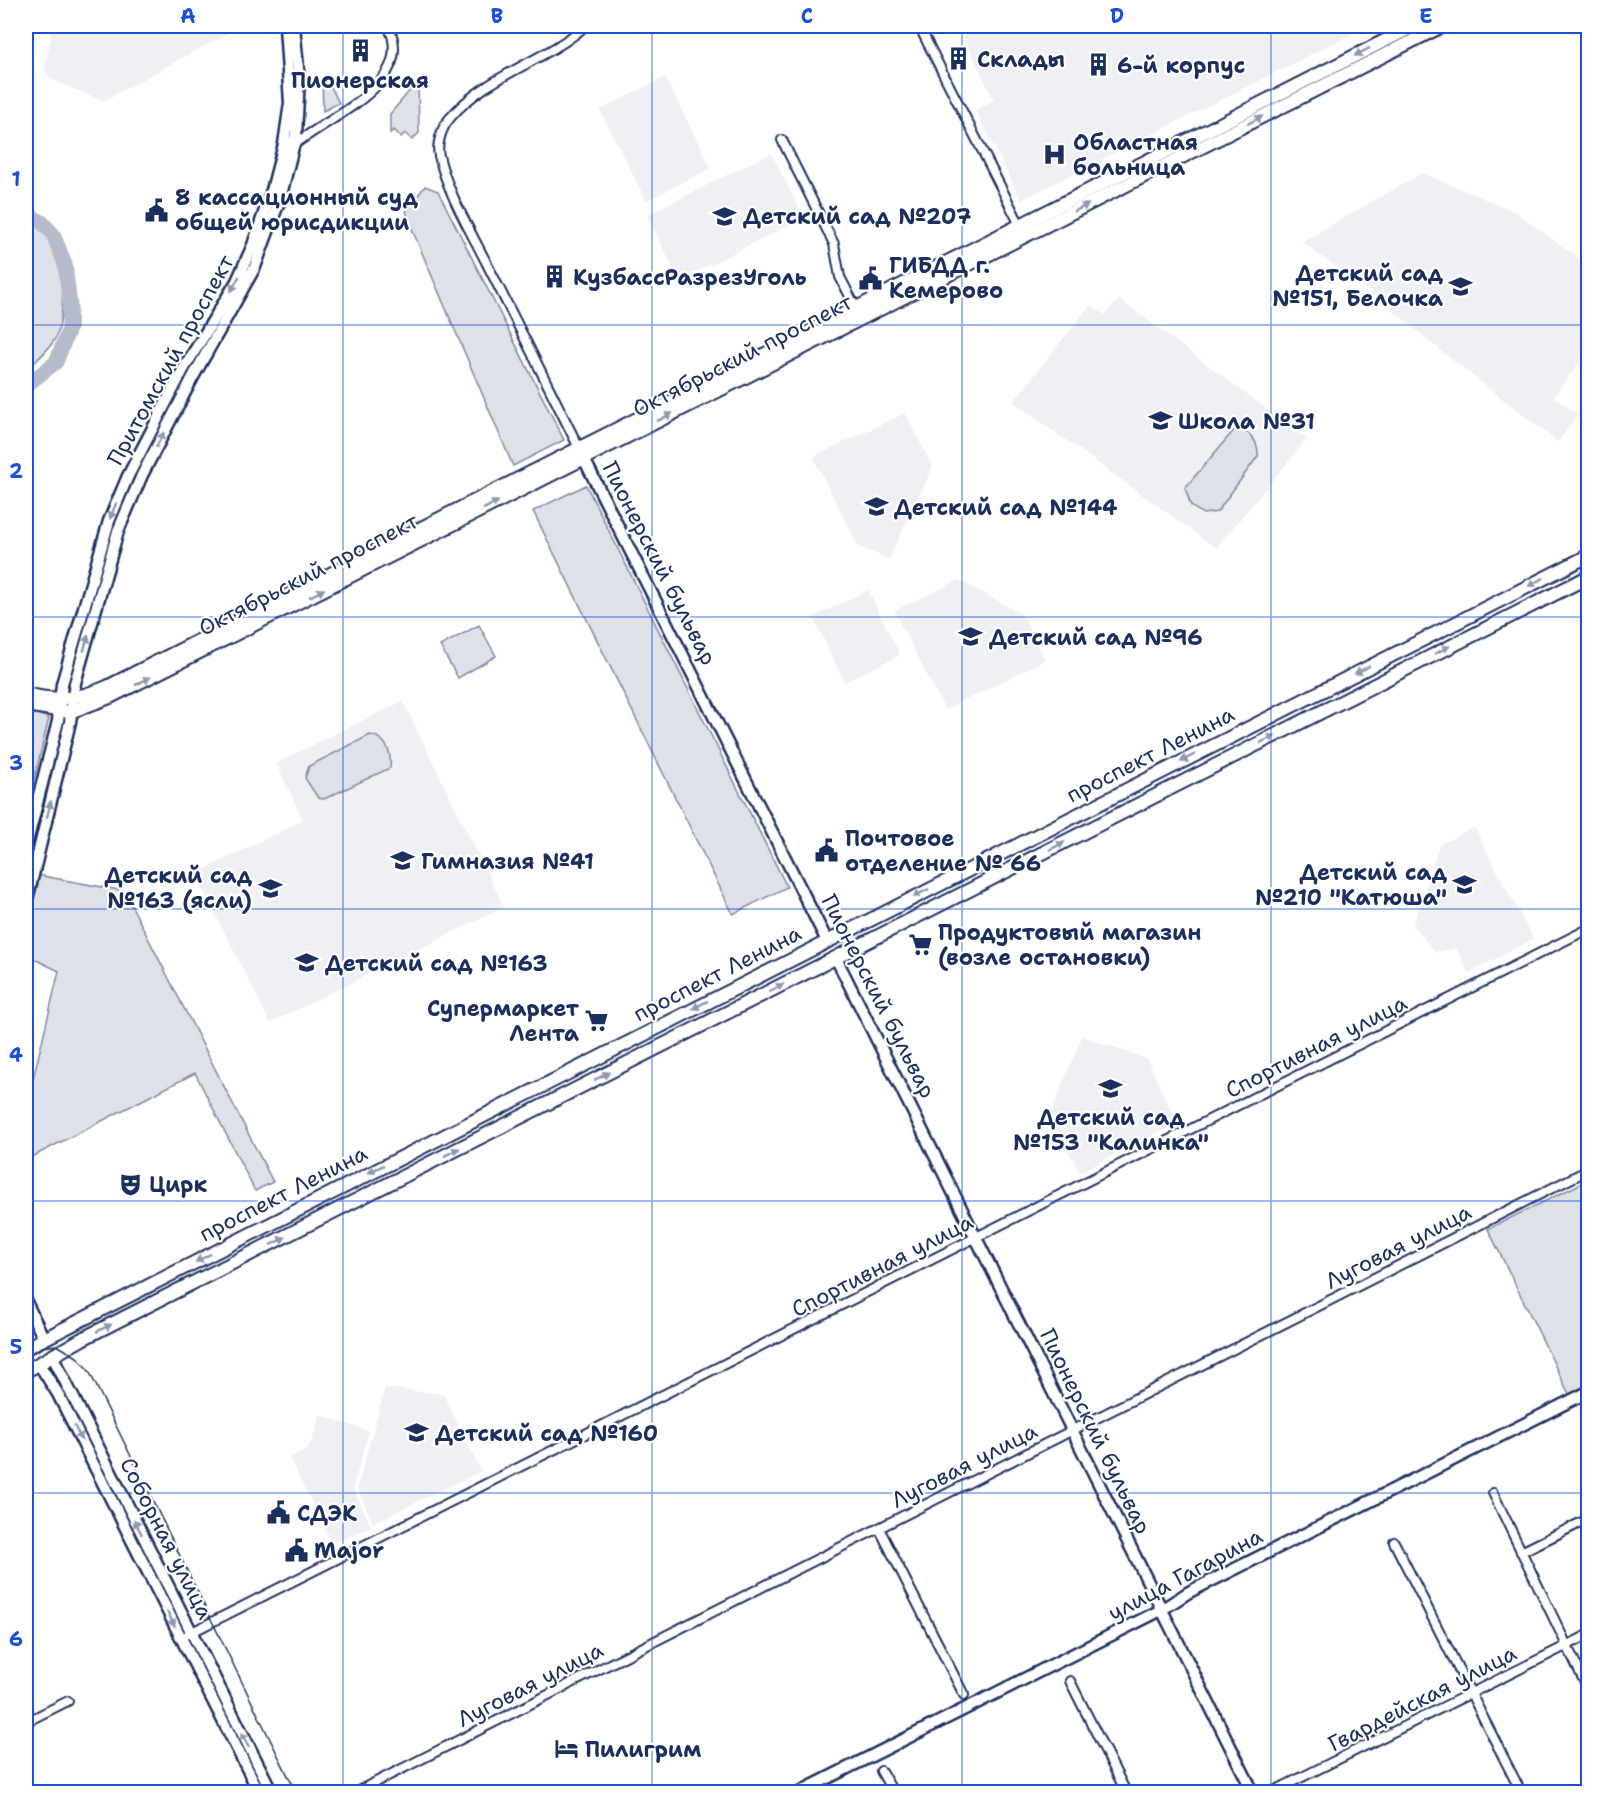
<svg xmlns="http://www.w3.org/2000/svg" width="1614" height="1818" font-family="'Shantell Sans',sans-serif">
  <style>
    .built { fill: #eff0f4 }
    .green { fill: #dee1e7; stroke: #7c88a2; stroke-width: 1.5 }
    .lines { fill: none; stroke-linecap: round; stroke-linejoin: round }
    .river { stroke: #b5bbca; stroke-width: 15 }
    .street-casing { stroke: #1b2f5e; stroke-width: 12 }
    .secondary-casing { stroke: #1b2f5e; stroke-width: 15 }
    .primary-casing { stroke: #1b2f5e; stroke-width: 16 }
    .street { stroke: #fff; stroke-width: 8 }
    .secondary { stroke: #fff; stroke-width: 10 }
    .primary { stroke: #fff; stroke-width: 12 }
    .tram { stroke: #1b2f5e; stroke-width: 1.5 }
    .oneway { fill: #8d97ae }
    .grid { fill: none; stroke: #1d4ed8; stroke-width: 1.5; stroke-opacity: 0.55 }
    .labels { text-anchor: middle; stroke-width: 4.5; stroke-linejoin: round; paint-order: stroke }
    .poi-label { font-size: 22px; font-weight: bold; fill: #1b2f5e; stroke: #fff; text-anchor: start }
    .street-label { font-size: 22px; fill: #1b2f5e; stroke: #fff }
    .neatline { fill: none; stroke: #1d4ed8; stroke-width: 2 }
    .grid-label { font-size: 20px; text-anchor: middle; font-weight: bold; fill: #1d4ed8 }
  </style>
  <rect width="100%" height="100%" fill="#fff"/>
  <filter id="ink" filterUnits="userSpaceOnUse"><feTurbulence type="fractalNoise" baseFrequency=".0167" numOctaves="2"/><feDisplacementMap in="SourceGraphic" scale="12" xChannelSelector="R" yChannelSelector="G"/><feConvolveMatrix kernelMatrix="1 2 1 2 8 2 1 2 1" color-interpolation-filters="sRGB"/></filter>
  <g filter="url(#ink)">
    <path class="built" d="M48,26H241L103,101L50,79L44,68L52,33Z
      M958,26H1368L1021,200L975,110L994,100Z
      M665,77L711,168L646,201L600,110Z
      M771,153L804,218L679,280L647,215Z
      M1422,173L1514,211L1588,265V351L1554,396L1578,415L1558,442L1442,352L1387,305L1302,242Z
      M1119,299L1307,439L1216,548L1013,402L1090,305L1105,315Z
      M905,413L933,467L889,559L859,547L813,457Z
      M959,580L1022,614L1045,660L945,710L894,611Z
      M868,590L900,655L844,682L813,617Z
      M403,701L504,907L270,1023L195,874L303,820L276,763Z
      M1474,827L1533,939L1469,973L1456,948L1435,952L1413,925L1439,845Z
      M1082,1036L1147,1059L1177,1123L1080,1172L1049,1118Z
      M385,1388L443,1394L481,1471L373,1523L357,1488Z
      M320,1415L369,1431L353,1487L371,1526L333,1544L289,1458L310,1447Z"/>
    <path class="green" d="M326,77L339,103L323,111L322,80Z
      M418,81L419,133L412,140L405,133L401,137L394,130L390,133V114Z
      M425,186L438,191L564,440L513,466L411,227L406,211Z
      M26,213C66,218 69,311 55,339C48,351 36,361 26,370Z
      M1235,429C1249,429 1259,442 1258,456L1217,512L1203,514L1191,506L1185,488Z
      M586,485L787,887L733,914L533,511Z
      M479,625L496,656L458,678L440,646Z
      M26,711L49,718L26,813Z
      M370,735C386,737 392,753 390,768L324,799L318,798L305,778L309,766Z
      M37,875L124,891L273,1182L255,1191L195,1073L26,1160V1108L59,971L26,955V925Z
      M1588,1180V1387L1570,1396L1488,1229Z"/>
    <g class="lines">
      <path class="river" d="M26,214L42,222L53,234L65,264L70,306L69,329L56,362L26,386"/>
      <defs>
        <path id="street" d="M919,26L1021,227
          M782,140L834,244L840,277L856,308
          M294,145C328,117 418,83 388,26
          M579,448C549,387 518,325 487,264C470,230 448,194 439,156C436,144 442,127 450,118C486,75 545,62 585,26
          M1493,1493L1588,1689
          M879,1528L964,1695
          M1394,1542L1521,1792
          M1521,1552L1588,1519
          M188,1634L1588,929
          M1070,1681L1126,1792
          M26,1722L68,1701
          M881,1771L893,1792
          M356,1792L1588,1170
          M1272,1792L1588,1635"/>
        <path id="secondary" d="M580,451L827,941
          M26,846L58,721L62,684L109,521L128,476L183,370L237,281L253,245L272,190L284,144L290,103L285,26
          M26,904L70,722L75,683L118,531L142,475L193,377L255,267L280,199L296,135L299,78L294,26
          M836,958L1253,1792
          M26,1302L44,1339
          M53,1357L272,1792
          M39,1364L58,1394L259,1792
          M800,1792L1161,1610L1189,1592L1588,1392"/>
        <path id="primary" d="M26,694C56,702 79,699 107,687L1414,26
          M26,705L70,712L110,697L1442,26
          M26,1348L1588,556
          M26,1371L82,1339L1588,577"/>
      </defs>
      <use href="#street" class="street-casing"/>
      <use href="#secondary" class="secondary-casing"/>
      <use href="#primary" class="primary-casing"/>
      <use href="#street" class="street"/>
      <use href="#secondary" class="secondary"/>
      <use href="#primary" class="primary"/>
      <path class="tram" d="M26,1356L42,1347L57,1345L77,1357L89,1371L296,1792"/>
    </g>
    <defs><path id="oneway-solid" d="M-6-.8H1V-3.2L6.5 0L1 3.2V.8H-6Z" transform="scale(1.5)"/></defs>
    <g class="oneway">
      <use href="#oneway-solid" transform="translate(1362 52) rotate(153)"/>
      <use href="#oneway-solid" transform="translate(1255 120) rotate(-27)"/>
      <use href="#oneway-solid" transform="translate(1081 208) rotate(-27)"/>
      <use href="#oneway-solid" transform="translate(235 284) rotate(119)"/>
      <use href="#oneway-solid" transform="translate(665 417) rotate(-27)"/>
      <use href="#oneway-solid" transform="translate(160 440) rotate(-63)"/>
      <use href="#oneway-solid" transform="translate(491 505) rotate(-27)"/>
      <use href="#oneway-solid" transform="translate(113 511) rotate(112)"/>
      <use href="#oneway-solid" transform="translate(1536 582) rotate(153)"/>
      <use href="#oneway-solid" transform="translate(317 593) rotate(-27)"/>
      <use href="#oneway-solid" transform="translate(86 643) rotate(-74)"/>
      <use href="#oneway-solid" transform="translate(1442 650) rotate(-27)"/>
      <use href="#oneway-solid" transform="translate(1362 670) rotate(153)"/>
      <use href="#oneway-solid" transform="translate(143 681) rotate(-27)"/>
      <use href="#oneway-solid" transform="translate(1268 739) rotate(-27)"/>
      <use href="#oneway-solid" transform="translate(1188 758) rotate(153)"/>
      <use href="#oneway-solid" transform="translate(49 809) rotate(-76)"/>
      <use href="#oneway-solid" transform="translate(1057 846) rotate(-27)"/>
      <use href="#oneway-solid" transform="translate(921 893) rotate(153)"/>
      <use href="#oneway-solid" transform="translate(776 988) rotate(-27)"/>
      <use href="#oneway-solid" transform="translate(700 1005) rotate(153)"/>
      <use href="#oneway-solid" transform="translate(602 1076) rotate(-27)"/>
      <use href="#oneway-solid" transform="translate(452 1152) rotate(-27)"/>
      <use href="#oneway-solid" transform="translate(376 1169) rotate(153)"/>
      <use href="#oneway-solid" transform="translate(278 1241) rotate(-27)"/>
      <use href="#oneway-solid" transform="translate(203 1258) rotate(152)"/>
      <use href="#oneway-solid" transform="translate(104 1328) rotate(-26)"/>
      <use href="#oneway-solid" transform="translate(78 1433) rotate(63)"/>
      <use href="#oneway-solid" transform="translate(138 1527) rotate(-117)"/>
      <use href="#oneway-solid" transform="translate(171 1619) rotate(63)"/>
      <use href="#oneway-solid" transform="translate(245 1740) rotate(-117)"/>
    </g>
  </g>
  <path class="grid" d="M343,26V1792M652,26V1792M962,26V1792M1271,26V1792M26,325H1588M26,617H1588M26,909H1588M26,1201H1588M26,1493H1588"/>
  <defs>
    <symbol id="building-bare" viewBox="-9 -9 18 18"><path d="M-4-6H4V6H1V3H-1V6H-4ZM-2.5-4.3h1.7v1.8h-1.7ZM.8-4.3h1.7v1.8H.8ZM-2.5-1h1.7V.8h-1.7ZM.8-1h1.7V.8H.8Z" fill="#1b2f5e" stroke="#fff" stroke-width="2.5" paint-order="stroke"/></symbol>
    <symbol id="hospital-bare" viewBox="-9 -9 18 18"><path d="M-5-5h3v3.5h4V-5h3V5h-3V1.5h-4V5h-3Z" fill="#1b2f5e" stroke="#fff" stroke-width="2.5" paint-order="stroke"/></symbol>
    <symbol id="civic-bare" viewBox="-9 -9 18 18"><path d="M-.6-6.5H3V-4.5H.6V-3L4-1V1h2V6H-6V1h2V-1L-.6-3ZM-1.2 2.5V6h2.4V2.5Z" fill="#1b2f5e" stroke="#fff" stroke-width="2.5" paint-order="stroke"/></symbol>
    <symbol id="school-bare" viewBox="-9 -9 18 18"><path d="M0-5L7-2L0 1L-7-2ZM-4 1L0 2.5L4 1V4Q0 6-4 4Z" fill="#1b2f5e" stroke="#fff" stroke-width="2.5" paint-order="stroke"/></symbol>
    <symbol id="supermarket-bare" viewBox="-9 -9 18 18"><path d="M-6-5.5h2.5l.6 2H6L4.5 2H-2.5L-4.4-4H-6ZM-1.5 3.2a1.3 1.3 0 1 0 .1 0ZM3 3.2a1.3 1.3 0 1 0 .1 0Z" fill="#1b2f5e" stroke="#fff" stroke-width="2.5" paint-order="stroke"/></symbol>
    <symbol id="theatre-bare" viewBox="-9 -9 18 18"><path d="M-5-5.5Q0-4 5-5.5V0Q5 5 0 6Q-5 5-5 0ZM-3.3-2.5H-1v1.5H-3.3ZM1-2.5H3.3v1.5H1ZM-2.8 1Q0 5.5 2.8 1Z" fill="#1b2f5e" stroke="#fff" stroke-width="2.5" paint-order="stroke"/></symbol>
    <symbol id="hotel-bare" viewBox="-9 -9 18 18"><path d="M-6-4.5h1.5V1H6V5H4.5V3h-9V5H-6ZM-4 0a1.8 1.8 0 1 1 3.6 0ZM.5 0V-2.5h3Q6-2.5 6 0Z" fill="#1b2f5e" stroke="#fff" stroke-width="2.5" paint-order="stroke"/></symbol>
  </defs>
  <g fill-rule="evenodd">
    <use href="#building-bare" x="344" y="34" width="33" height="33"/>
    <use href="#building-bare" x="942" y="42" width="33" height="33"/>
    <use href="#building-bare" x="1082" y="48" width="33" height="33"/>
    <use href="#hospital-bare" x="1038" y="138" width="33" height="33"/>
    <use href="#civic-bare" x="140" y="194" width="33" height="33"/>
    <use href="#school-bare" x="708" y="200" width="33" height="33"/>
    <use href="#building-bare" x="538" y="260" width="33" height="33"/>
    <use href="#civic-bare" x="854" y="262" width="33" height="33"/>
    <use href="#school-bare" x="1444" y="270" width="33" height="33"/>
    <use href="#school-bare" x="1144" y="404" width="33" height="33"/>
    <use href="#school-bare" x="860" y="490" width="33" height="33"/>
    <use href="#school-bare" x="954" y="620" width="33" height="33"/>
    <use href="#civic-bare" x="810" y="834" width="33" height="33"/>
    <use href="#school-bare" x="386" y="844" width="33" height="33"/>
    <use href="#school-bare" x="1448" y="868" width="33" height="33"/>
    <use href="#school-bare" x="254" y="872" width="33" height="33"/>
    <use href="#supermarket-bare" x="904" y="928" width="33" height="33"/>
    <use href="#school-bare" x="290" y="946" width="33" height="33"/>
    <use href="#supermarket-bare" x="580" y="1004" width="33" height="33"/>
    <use href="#school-bare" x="1094" y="1072" width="33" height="33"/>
    <use href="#theatre-bare" x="114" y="1168" width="33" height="33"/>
    <use href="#school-bare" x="400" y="1416" width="33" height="33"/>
    <use href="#civic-bare" x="262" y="1496" width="33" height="33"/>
    <use href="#civic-bare" x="280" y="1534" width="33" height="33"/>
    <use href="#hotel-bare" x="550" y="1732" width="33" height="33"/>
  </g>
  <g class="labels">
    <g class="poi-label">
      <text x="977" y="67">Склады</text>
      <text x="1117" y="73">6-й корпус</text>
      <text x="360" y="88" text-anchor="middle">Пионерская</text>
      <text x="1073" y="150">Областная<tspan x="1073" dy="25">больница</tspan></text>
      <text x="175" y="205">8 кассационный суд<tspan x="175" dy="25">общей юрисдикции</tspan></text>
      <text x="743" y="224">Детский сад №207</text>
      <text x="889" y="273">ГИБДД г.<tspan x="889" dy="25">Кемерово</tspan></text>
      <text x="1443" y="281" text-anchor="end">Детский сад<tspan x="1443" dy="25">№151, Белочка</tspan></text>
      <text x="573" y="285">КузбассРазрезУголь</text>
      <text x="1178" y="429">Школа №31</text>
      <text x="894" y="515">Детский сад №144</text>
      <text x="989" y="645">Детский сад №96</text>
      <text x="845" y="846">Почтовое<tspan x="845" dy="25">отделение № 66</tspan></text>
      <text x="421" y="869">Гимназия №41</text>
      <text x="1447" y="880" text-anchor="end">Детский сад<tspan x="1447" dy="25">№210 "Катюша"</tspan></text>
      <text x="252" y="883" text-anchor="end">Детский сад<tspan x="252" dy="25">№163 (ясли)</tspan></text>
      <text x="938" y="940">Продуктовый магазин<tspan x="938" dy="25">(возле остановки)</tspan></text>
      <text x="325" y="971">Детский сад №163</text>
      <text x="579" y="1016" text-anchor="end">Супермаркет<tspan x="579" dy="25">Лента</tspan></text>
      <text x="1111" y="1125" text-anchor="middle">Детский сад<tspan x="1111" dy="25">№153 "Калинка"</tspan></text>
      <text x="149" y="1192">Цирк</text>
      <text x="435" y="1441">Детский сад №160</text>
      <text x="297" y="1521">СДЭК</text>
      <text x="314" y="1558">Major</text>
      <text x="585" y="1757">Пилигрим</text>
    </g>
    <g class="street-label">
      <text transform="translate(742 355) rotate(-27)" y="8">Октябрьский проспект</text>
      <text transform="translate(170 360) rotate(-61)" y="8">Притомский проспект</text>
      <text transform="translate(660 563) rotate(63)" y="8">Пионерский бульвар</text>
      <text transform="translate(308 574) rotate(-27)" y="8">Октябрьский проспект</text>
      <text transform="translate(1150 754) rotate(-27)" y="8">проспект Ленина</text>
      <text transform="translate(717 973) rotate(-27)" y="8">проспект Ленина</text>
      <text transform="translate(879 996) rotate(63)" y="8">Пионерский бульвар</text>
      <text transform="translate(1316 1046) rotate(-27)" y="8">Спортивная улица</text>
      <text transform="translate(283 1193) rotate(-27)" y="8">проспект Ленина</text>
      <text transform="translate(1398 1246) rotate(-27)" y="8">Луговая улица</text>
      <text transform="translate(882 1265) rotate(-27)" y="8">Спортивная улица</text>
      <text transform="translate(1096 1431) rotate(64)" y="8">Пионерский бульвар</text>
      <text transform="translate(964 1465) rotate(-27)" y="8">Луговая улица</text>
      <text transform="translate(167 1538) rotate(63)" y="8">Соборная улица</text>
      <text transform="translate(1185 1574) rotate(-28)" y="8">улица Гагарина</text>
      <text transform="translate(530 1684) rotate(-27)" y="8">Луговая улица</text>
      <text transform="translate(1422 1698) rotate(-27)" y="8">Гвардейская улица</text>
    </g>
  </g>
  <rect width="1614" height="1818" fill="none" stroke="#fff" stroke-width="66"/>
  <rect x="33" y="33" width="1548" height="1752" class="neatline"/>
  <g class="grid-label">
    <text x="188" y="23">A</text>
    <text x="497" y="23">B</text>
    <text x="807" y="23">C</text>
    <text x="1117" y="23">D</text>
    <text x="1426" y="23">E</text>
    <text x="16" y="186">1</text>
    <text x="16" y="478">2</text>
    <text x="16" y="770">3</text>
    <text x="16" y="1062">4</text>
    <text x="16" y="1354">5</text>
    <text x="16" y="1646">6</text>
  </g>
</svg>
